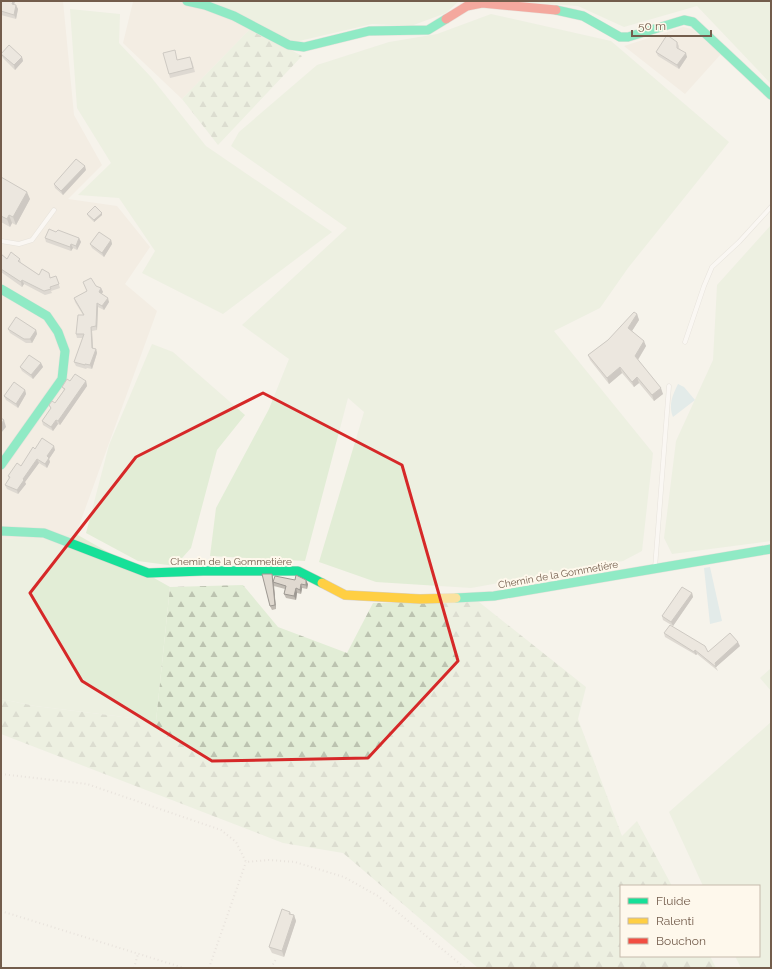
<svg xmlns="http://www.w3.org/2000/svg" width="772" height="969" font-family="Raleway,sans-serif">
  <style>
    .residential { fill: #efe6d9 }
    .grass { fill: #e2edd6 }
    .forest { fill: url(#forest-firs) }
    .water { fill: #cde2e6 }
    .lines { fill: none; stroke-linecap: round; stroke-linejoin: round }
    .lane-casing { stroke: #d5d0c9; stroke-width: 5 }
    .fast-casing { stroke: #d6d0c9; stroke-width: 10 }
    .slow-casing { stroke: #d6d0c9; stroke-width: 10 }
    .jam-casing { stroke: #d6d0c9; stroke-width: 10 }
    .path { stroke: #d8d1cb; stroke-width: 2; stroke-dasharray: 1 3; stroke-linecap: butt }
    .lane { stroke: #fefdfc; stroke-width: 4 }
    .fast { stroke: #16e098; stroke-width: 9 }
    .slow { stroke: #ffcf43; stroke-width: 9 }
    .jam { stroke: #f24e42; stroke-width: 9 }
    .wall { fill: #c1bbb3 }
    .shaded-wall { fill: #9d9892 }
    .building { fill: #e0d9d0; stroke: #9d9892 }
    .marked { fill: none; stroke: #d62828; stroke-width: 3; stroke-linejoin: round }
    .labels { text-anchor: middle; stroke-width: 4; stroke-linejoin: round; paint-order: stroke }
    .street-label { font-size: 10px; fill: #735d4c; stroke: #fef8ec }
  </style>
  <defs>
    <pattern id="forest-firs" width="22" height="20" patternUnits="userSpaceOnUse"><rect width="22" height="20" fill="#e2edd6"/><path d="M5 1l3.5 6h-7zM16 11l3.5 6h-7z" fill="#bcc3b0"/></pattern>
  </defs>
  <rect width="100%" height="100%" fill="#f6f3eb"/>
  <path class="residential" d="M1,1H63L74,115L102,165L68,199L117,206L150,247L125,284L157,311L76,534L1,539Z
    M125,1H204L254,25L182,99L123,43L133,2Z
    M683,27L692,29L721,54L685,94L624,46Z"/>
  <path class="grass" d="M204,1H459L446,13L411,26L372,24L295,42Z
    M506,1H771V84L697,6L624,27L578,6Z
    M70,9L120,14L119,43L151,77L206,146L332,232L223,314L142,273L155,251L119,198L78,195L111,163L77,108Z
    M491,14L611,41L729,142L628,268L600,308L554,331L653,453L642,551L623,561L471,588L376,582L319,562L364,412L348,398L305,561L210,556L216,508L269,409L289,359L242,325L347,228L231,146L239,132L317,65L389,42L437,34Z
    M771,225V541L672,554L664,538L676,441L713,360L717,285Z
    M152,344L173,352L245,415L217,450L191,548L175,566L138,561L86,533L109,445Z
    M76,534L170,587L156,721L35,706L1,699V539Z
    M771,668V691L760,678Z
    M771,722V968H741L735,956H759V886H703L669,812Z"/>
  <path class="forest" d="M251,28L302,56L218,145L182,99Z
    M243,585L278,627L347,653L373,603L479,602L586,687L578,719L622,836L637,821L672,886H621V956H710L716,968H478L343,853L283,843L1,734V699L35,706L156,721L170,587Z"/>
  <path class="water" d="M678,384L684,387L695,400L673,417C668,405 673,394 678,384Z
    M710,567L722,621L710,624L704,568Z"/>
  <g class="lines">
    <defs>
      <path id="lane" d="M1,241L19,244L32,240L54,210
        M685,342L704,286L712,267L739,242L771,207
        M655,568L669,386"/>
      <path id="fast" d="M187,1L205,5L234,16L289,45L304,47L369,31L428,30L446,19
        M556,10L583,16L620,37H628L684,20L693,22L771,95
        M1,289L47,316L58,332L65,351L62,379L1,465
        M1,531L44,533L148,573L203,571H298L322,583
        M456,598L494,596L771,549"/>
      <path id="slow" d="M322,583L345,595L420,599L456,598"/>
      <path id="jam" d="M446,19L467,6L482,3L556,10"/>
    </defs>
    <use href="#lane" class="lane-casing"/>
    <use href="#fast" class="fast-casing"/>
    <use href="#slow" class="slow-casing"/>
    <use href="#jam" class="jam-casing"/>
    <path class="path" d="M1,774L87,784L221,830L236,842L246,862L269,860L295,862L344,877L378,896L465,968
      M1,911L184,968
      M134,968L138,954
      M209,968L246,862
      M271,968L276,959"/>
    <use href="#lane" class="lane"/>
    <use href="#fast" class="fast"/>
    <use href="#slow" class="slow"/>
    <use href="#jam" class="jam"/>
  </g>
  <path class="wall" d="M1,1H15L14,5L18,9L16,19L1,15Z
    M677,42L679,46V48L687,57L679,69L658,56L656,52Z
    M1,54L22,57L23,61L15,70L3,58Z
    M178,60L192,61L195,72L170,78L169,74Z
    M86,170L63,195L55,188L54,184Z
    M1,177L30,199L16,225L12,223L10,227L1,222Z
    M102,213V215L94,222L88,216L87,214Z
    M56,232L79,238L81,242L77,250L73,248L71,251L46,242L45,238Z
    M111,240L112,244L104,257L92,248L90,244Z
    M1,254L7,259H20L21,263L39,275L50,278L56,276L60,288L51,291L52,293L45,295L24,284L22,287L1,272Z
    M83,282L101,288L103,292L101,294L109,302L104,310L98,307L97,330L92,331L93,348L96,349L97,353L92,369L87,368L86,369L76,366L74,362L83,338H77L76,334L83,315L75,302L74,298L87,291Z
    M637,314L639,320L632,331L646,346L638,360L663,394L654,401L639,383L634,387L622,373L609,384L590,360L588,355L608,340Z
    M8,329L36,330L37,334L32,343H26L10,333Z
    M41,363L43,367L33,379L22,371L20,367Z
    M70,381H86L87,386L60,425L58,424L53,431L43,425L42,421L51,409L49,405L55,403L64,390L62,387Z
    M25,390L26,394L18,408L6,400L4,396Z
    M35,449L55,450L49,459L50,462L47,468L39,463L25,482L26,484L18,494L7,489L5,485L9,479L8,476L21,466Z
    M272,574L273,581L308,584L307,589L302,588L301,594L297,593L296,600L286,598L284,594L285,589L274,586V584L276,609L272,610L270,606Z
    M692,593L693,597L673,626L663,620L662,616Z
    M664,633L708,652L740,646L716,667L718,671L697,654L696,655L665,637Z
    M290,912L291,914L294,915L296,921L284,957L272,953L269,947Z"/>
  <path class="shaded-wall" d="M13,1H15L13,8L12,4Z
    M16,5L18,9L16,19L14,15Z
    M686,53L687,57L679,69L677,65Z
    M22,57L23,61L15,70L14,65Z
    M85,166L86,170L63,195L61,191Z
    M27,192L30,199L16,225L13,217Z
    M102,213V215L94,222V220Z
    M9,215L12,223L10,227L7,219Z
    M79,238L81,242L77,250L76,246Z
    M111,240L112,244L104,257L102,253Z
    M71,244L73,248L71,251L70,247Z
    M22,280L24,284L22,287L21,282Z
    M101,288L103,292L100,296L99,292Z
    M108,298L109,302L104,310L102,306Z
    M97,303L98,307L97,330L96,326Z
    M637,314L639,320L630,334L628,328Z
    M91,327L92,331L93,352L92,348Z
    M36,330L37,334L32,343L30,339Z
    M644,341L646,346L637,361L635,356Z
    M96,349L97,353L92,369L90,365Z
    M41,363L43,367L33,379L31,375Z
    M620,367L622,373L609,384L607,378Z
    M637,377L639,383L634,387L632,382Z
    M86,381L87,386L60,425L58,421Z
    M661,388L663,394L654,401L652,395Z
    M25,390L26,394L18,408L16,404Z
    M4,420L6,427L1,433V424Z
    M56,420L58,424L53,431L51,427Z
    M54,446L55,450L49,459L50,462L47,468L45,464L47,456Z
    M37,459L39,463L25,482L26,484L18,494L17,490L23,479Z
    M272,574L273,578L276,609L275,605Z
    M306,580L308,584L307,589L306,585Z
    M301,584L302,588L301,594L300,590Z
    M296,588L297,593L296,600L294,596Z
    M692,593L693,597L673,626L671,622Z
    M738,642L740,646L716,667L715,663Z
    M695,650L697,654L696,655L694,652Z
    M294,915L296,921L284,957L282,951Z"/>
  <path class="building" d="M1,1H13L12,4L16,5L14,15L1,11Z
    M667,35L677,42V48L686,53L677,65L656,52Z
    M9,45L22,57L14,65L1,54Z
    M175,50L177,60L190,57L193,68L169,74L163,53Z
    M76,159L85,166L61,191L54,184Z
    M1,177L27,192L13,217L9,215L7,219L1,216Z
    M95,206L102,213L94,220L87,214Z
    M49,229L56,232L58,230L79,238L76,246L71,244L70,247L45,238Z
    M99,232L111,240L102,253L90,244Z
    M11,252L20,259L18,261L39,275L42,269L49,273L50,278L56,276L59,284L50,287L51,289L44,291L22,280L21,282L1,269V254L7,259Z
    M91,278L96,286L101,288L99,292L108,298L102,306L97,303L96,326L91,327L92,348L96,349L90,365L85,364V365L74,362L84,334H76L78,315H84L74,298L87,291L83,282Z
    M634,312L637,314L628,328L644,341L635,356L661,388L652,395L637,377L632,382L620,367L607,378L588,355L608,340Z
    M16,317L36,330L30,339H24L8,329Z
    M29,355L41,363L31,375L20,367Z
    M75,374L86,381L58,421L56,420L51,427L42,421L51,408L49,405L52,401L55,403L65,389L62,387L67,379L70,381Z
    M14,382L25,390L16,404L4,396Z
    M1,418L4,420L1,424Z
    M42,438L54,446L47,456L49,458L45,464L37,459L23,479L24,480L17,490L5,485L10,477L8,476L17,463L21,466L33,447L35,449Z
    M262,574H272L275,605L270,606Z
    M296,575L306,580V585L301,584L300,590L296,588L294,596L284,594L286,586L273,582L275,576L295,580Z
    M682,587L692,593L671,622L662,616Z
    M670,625L705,646L708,652L730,633L738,642L715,663L716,667L695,650L694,652L664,633Z
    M282,909L290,912L289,914L294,915L282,951L269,947Z"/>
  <path d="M0 0H772V969H0ZM263,393L402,465L458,661L368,758L212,761L82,681L30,593L136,457Z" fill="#f6f3eb" fill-opacity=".55" fill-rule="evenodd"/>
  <path class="marked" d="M263,393L402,465L458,661L368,758L212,761L82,681L30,593L136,457Z"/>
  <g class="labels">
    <g class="street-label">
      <text x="231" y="565">Chemin de la Gommetière</text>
      <text transform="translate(558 574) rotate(-10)" y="4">Chemin de la Gommetière</text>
    </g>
  </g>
  <rect width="772" height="969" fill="none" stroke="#735d4c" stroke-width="4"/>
  <rect x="620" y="885" width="140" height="72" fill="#fef8ec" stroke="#c6baac"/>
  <rect x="628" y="898" width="20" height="6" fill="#16e098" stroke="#c6baac"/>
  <text x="656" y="905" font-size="12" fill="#735d4c">Fluide</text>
  <rect x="628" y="918" width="20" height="6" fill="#ffcf43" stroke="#c6baac"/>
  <text x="656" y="925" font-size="12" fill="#735d4c">Ralenti</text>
  <rect x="628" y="938" width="20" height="6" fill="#f24e42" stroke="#c6baac"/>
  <text x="656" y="945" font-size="12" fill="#735d4c">Bouchon</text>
  <path d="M632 30v6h79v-6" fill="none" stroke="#735d4c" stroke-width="2"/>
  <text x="638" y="30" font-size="12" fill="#735d4c" stroke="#fef8ec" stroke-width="3" paint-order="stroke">50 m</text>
</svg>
